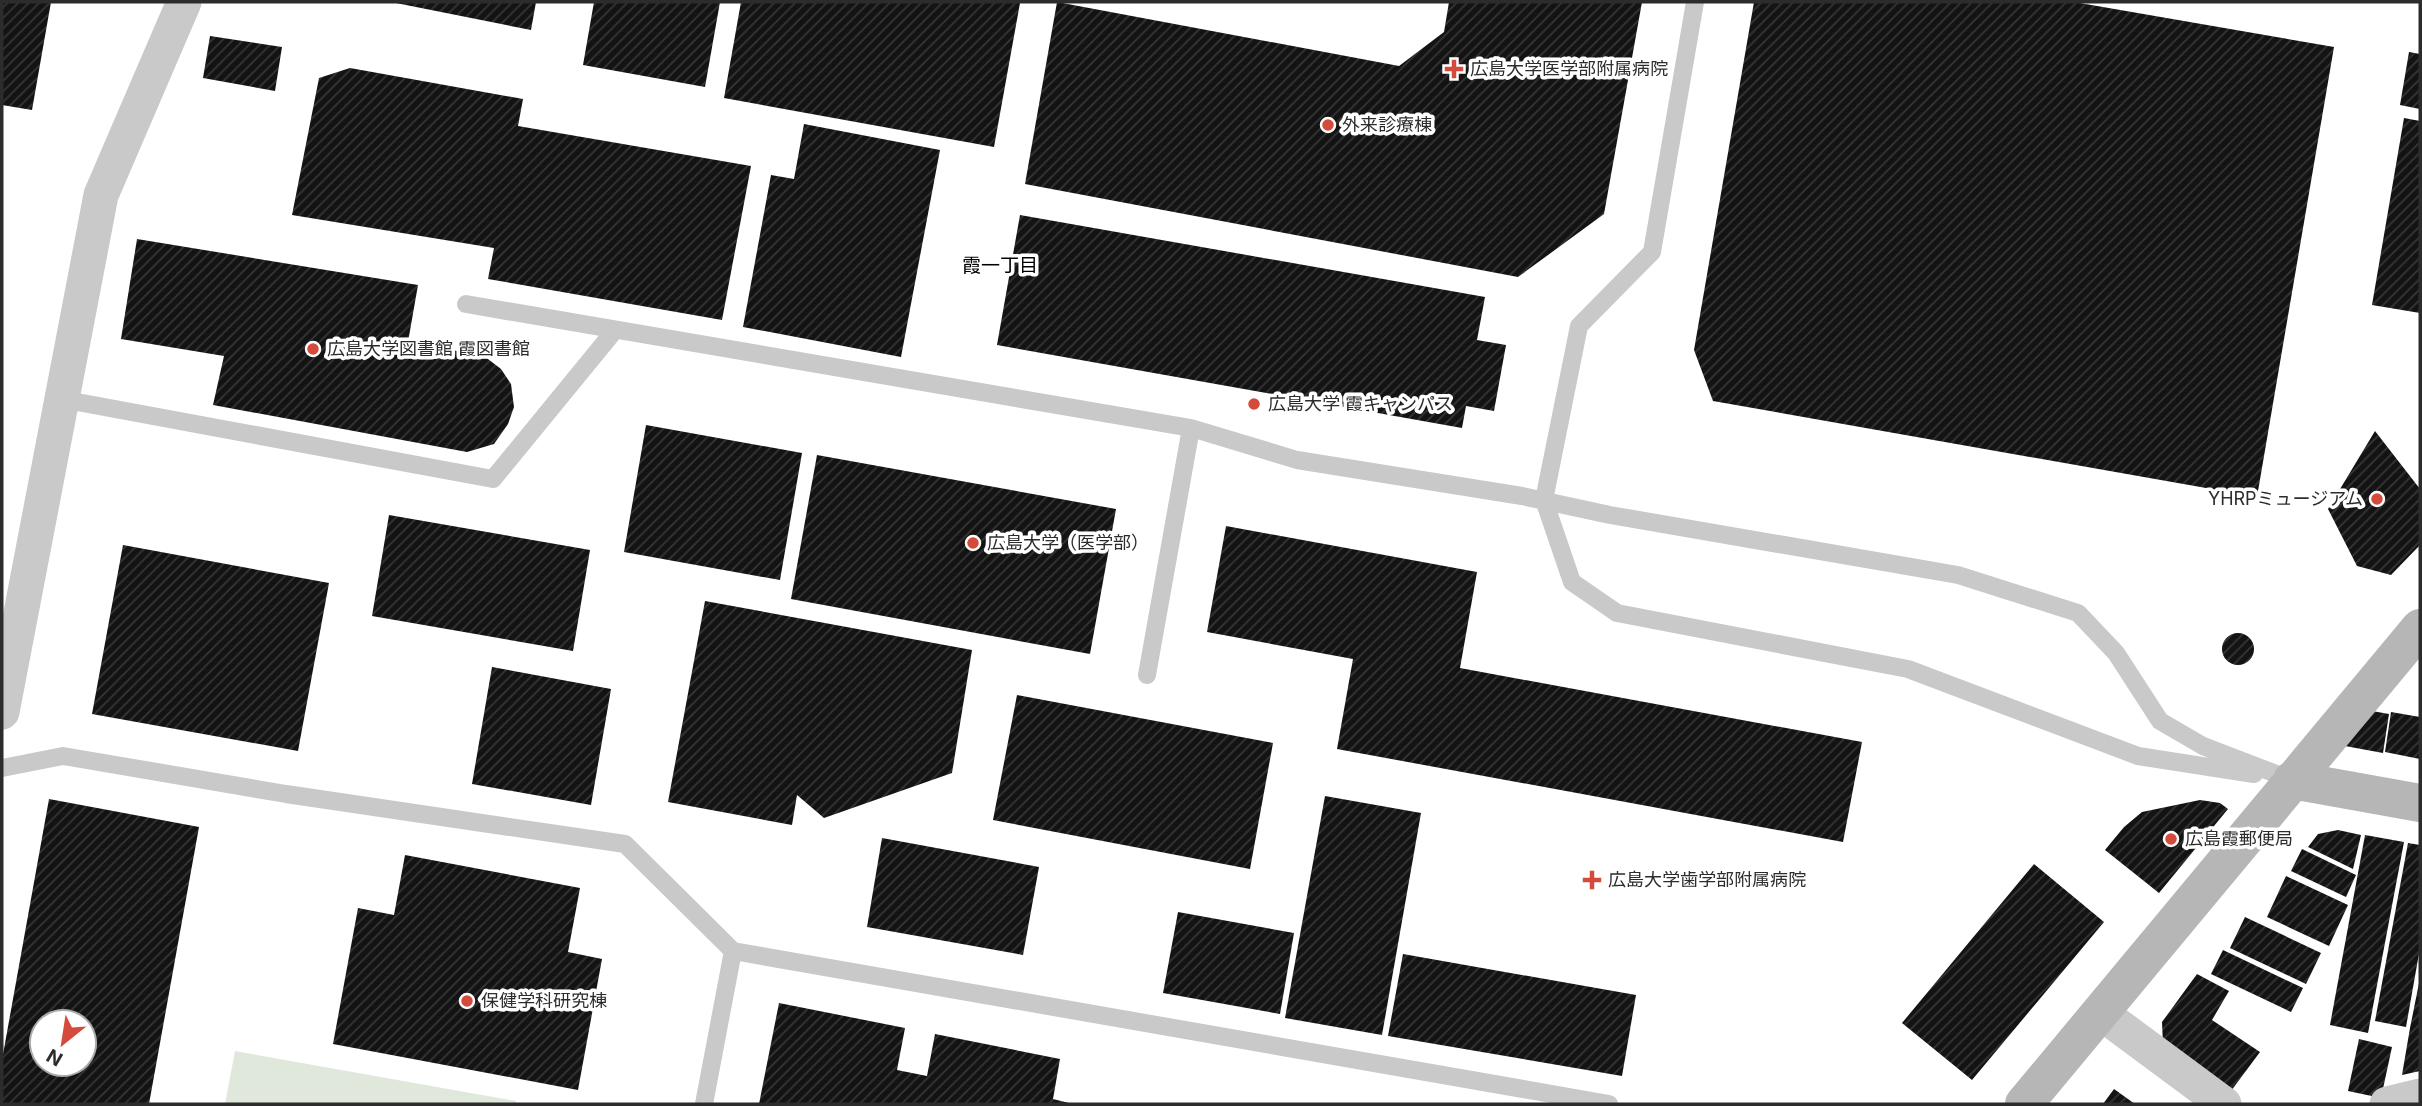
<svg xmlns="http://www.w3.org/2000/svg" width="2422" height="1106" font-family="Inter,'Noto Sans JP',sans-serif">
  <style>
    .grass { fill: #dfe8da }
    .building { fill: url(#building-hatch); fill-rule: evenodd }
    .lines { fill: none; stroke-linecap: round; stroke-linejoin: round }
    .lane { stroke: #c9c9c9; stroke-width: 18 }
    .street { stroke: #c9c9c9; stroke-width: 35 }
    .secondary { stroke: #b6b6b6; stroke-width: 38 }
    .poi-dot { fill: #d44b3c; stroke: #fff; stroke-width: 2.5 }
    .labels { text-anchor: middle; stroke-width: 7; stroke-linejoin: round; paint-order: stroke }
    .poi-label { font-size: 18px; fill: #2c2c2c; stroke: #fff; text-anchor: start }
    .neighbourhood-label { font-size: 19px; fill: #000; stroke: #fff }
  </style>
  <defs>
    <pattern id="building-hatch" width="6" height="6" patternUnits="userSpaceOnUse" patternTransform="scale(1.75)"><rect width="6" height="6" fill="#131313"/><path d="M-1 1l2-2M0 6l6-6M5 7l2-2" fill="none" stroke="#363636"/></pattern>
  </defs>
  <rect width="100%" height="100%" fill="#fff"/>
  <path class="grass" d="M235,1051L516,1101V1104H225Z"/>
  <path class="building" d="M2,2H51L32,110L2,105Z
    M391,2H536L531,30Z
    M594,2H720L705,87L583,65Z
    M741,2L1020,3L994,147L724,98Z
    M1057,2L1399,66L1444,32L1449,2H1642L1604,214L1518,277L1025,184Z
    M1754,2H2074L2334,47L2257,497L1713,401L1694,350Z
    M210,36L282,47L275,91L203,78Z
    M2409,52L2420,54V109L2400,105Z
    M350,68L523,99L518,126L751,166L722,320L488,279L494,248L292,215L319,78Z
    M2404,118L2420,121V313L2372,305Z
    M804,124L940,150L901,357L743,327L771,175L794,179Z
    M1020,215L1485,297L1477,340L1506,345L1494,411L1466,406L1462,428L997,345Z
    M137,239L418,285L408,342L484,356L501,369L511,384L514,407L508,424L494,444L467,452L213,405L224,356L121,339Z
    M646,425L802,453L780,580L624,552Z
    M2375,431L2420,489V545L2391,575L2357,566L2328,509Z
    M817,455L1116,509L1090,654L791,599Z
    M389,515L590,550L573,651L372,616Z
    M1226,526L1477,572L1460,668L1862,742L1843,842L1337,749L1353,659L1207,632Z
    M123,545L329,583L298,751L92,714Z
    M705,601L972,650L952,773L824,818L797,795L792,825L668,802Z
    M2222 649a16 16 0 1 1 32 0a16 16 0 1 1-32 0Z
    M492,667L611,689L591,805L472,784Z
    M1017,695L1273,743L1250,869L993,820Z
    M2372,711L2389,714L2383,753L2345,746Z
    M2391,712L2420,717V759L2385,752Z
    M1325,796L1421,813L1382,1035L1285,1018Z
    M49,799L199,827L149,1104H2V1060ZM42,1022H84V1064H42Z
    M2200,800L2220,803L2228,809L2159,893L2105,850L2124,827L2142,812Z
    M2338,830L2361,835L2353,869L2308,847L2318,834Z
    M2365,835L2404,842L2368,1033L2330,1025Z
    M882,838L1039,867L1023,955L867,927Z
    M2408,843L2420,845V948L2406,1027L2375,1021Z
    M2302,849L2356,875L2346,897L2291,871Z
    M405,855L580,888L568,952L602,959L578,1090L333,1044L358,908L394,915Z
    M2034,864L2104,922L1972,1080L1902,1023Z
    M2286,876L2348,905L2329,946L2267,917Z
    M1178,912L1294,933L1280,1014L1163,993Z
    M2245,917L2321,953L2306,984L2230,948Z
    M2223,950L2303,988L2291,1012L2211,974Z
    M1403,954L1636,995L1622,1076L1388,1036Z
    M2197,974L2229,991L2212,1020L2260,1052L2228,1095L2163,1045L2162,1022Z
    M2419,983L2420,1071L2402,1075L2410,1028Z
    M779,1003L905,1028L897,1070L927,1076L935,1034L1060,1059L1053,1099L1073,1104H759Z
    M2359,1039L2392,1047L2381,1098L2348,1091Z
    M2114,1089L2135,1104H2103Z"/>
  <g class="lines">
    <path class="lane" d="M1695,2L1652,252L1579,326L1544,500L1572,582L1617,613L1908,669L2138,756L2254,774
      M466,304L1191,428L1297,460L1522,496L1610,515L1958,575L2078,613L2116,653L2160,721L2203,746L2292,780
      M61,399L493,479L615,330
      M1147,675L1191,428
      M2,768L63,756L286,794L625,844L733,951L1609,1104
      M704,1104L733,951"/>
    <path class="street" d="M2,712L101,195L184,2
      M2101,1013L2224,1104
      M2387,1104L2420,1096"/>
    <path class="secondary" d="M2292,780L2420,803
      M2024,1104L2420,628"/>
  </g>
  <g class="poi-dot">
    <path d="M1450.5 58.5h7v7h7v7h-7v7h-7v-7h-7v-7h7z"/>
    <circle cx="1328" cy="125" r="7"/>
    <circle cx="313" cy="349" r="7"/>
    <circle cx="1254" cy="404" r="7"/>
    <circle cx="2377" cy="499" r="7"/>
    <circle cx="973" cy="543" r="7"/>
    <circle cx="2171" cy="839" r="7"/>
    <path d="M1588.5 869.5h7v7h7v7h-7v7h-7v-7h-7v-7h7z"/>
    <circle cx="467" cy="1001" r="7"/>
  </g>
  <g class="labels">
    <g class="poi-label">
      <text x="1470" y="75">広島大学医学部附属病院</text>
      <text x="1342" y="131">外来診療棟</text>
      <text x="327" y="355">広島大学図書館 霞図書館</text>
      <text x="1268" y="410">広島大学 霞キャンパス</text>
      <text x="2363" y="505" text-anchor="end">YHRPミュージアム</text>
      <text x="987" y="549">広島大学（医学部）</text>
      <text x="2185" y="845">広島霞郵便局</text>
      <text x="1608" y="886">広島大学歯学部附属病院</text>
      <text x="481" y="1007">保健学科研究棟</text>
    </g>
    <g class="neighbourhood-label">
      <text x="1000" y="272">霞一丁目</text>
    </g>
  </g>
  <rect width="2422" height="1106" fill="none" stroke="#2c2c2c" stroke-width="7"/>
  <g transform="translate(63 1043) rotate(210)"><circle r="33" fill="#ffffff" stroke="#ababab" stroke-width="2"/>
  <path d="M0-5L12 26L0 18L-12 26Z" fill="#d44b3c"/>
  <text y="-10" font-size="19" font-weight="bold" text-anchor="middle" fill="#2c2c2c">N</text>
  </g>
</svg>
